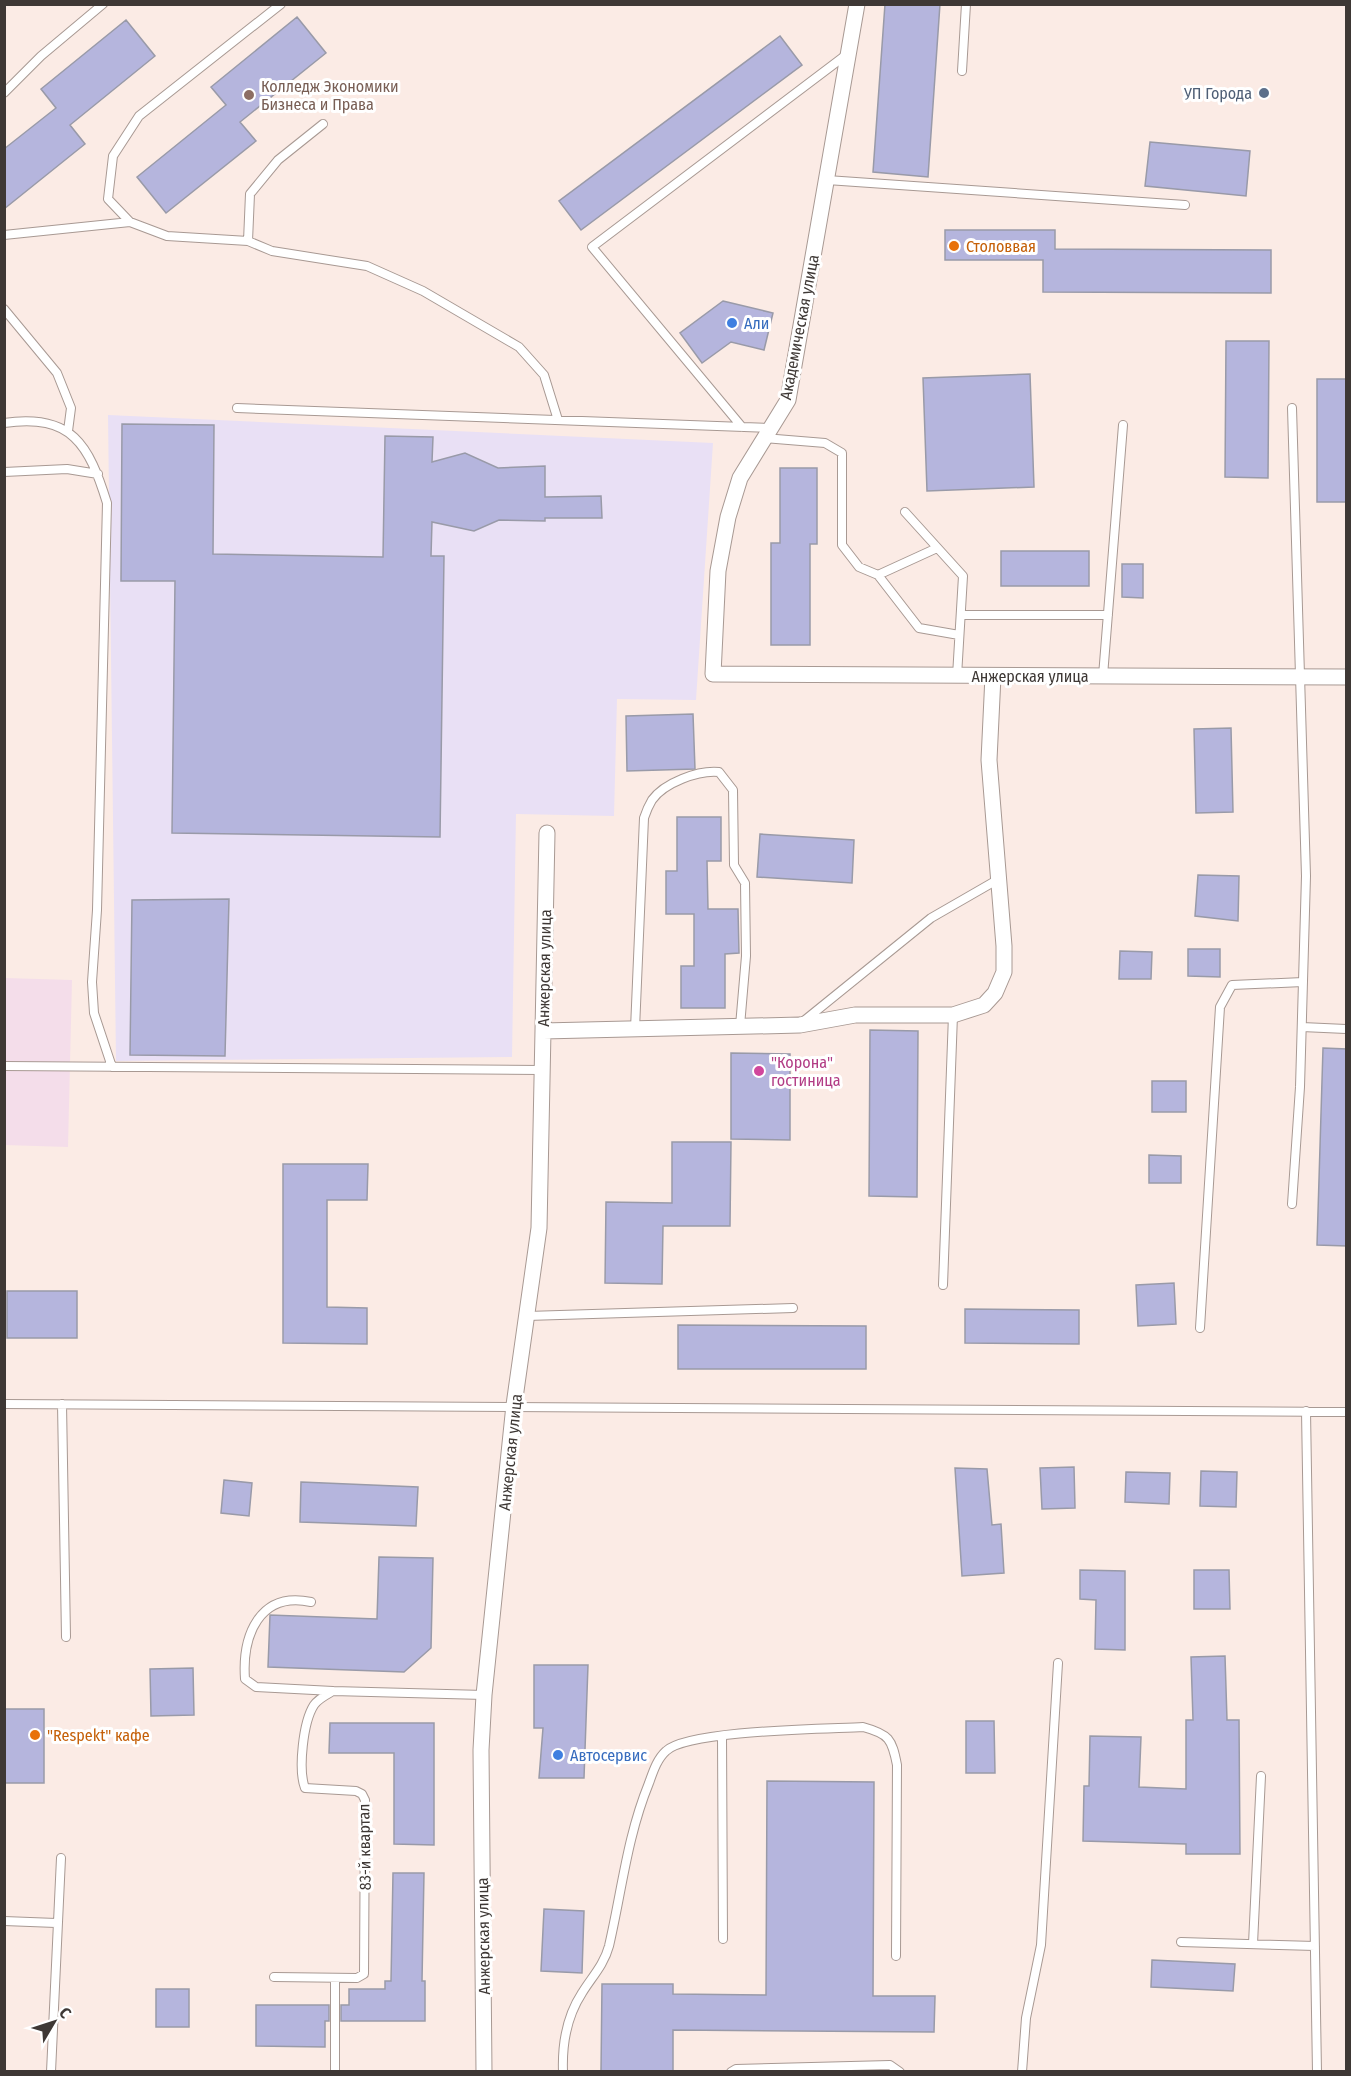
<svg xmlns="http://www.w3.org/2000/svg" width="1351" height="2076" font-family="'Fira Sans Condensed',sans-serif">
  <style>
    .industrial { fill: #f4ddea }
    .education { fill: #e9e0f5 }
    .building { fill: #b5b5dd; stroke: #999aa8; stroke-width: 1.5 }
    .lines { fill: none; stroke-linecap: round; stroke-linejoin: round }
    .service-casing { stroke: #a89993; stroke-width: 10 }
    .minor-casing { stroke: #a89993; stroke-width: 17 }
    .service { stroke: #fff; stroke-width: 8 }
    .minor { stroke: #fff; stroke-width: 15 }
    .service-dot { fill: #5c6f8a; stroke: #fff; stroke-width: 2 }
    .education-dot { fill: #8d6e63; stroke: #fff; stroke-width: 2 }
    .food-dot { fill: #e8710a; stroke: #fff; stroke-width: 2 }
    .shop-dot { fill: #3f7fe0; stroke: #fff; stroke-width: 2 }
    .hotel-dot { fill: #d1479c; stroke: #fff; stroke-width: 2 }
    .labels { text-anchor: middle; stroke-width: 6; stroke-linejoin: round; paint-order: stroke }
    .education-label { font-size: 16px; fill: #785e54; stroke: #fff; text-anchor: start }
    .service-label { font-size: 16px; fill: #4e5e75; stroke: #fff; text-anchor: end }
    .food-label { font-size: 16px; fill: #c56008; stroke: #fff; text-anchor: start }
    .shop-label { font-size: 16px; fill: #366cbe; stroke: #fff; text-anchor: start }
    .street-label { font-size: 16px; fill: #3e3835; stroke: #fff }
    .hotel-label { font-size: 16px; fill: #b23c85; stroke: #fff; text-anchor: start }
  </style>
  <rect width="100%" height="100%" fill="#fbebe5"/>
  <path class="industrial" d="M5,978L72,980L68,1147L5,1145Z"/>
  <path class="education" d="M108,415L713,443L696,700L617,699L614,816L516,814L512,1057L116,1061Z"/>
  <path class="building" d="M885,4H940L928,177L873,172Z
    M297,17L326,53L240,122L256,141L166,213L137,177L226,105L211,87Z
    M126,20L155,56L70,125L85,144L4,209V149L56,108L41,89Z
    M780,36L802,65L581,230L559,201Z
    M1150,142L1250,151L1246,196L1145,186Z
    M945,230H1055V249L1271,250V293L1043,292V260H945Z
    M723,301L773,313L764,350L731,342L702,363L680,333Z
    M1226,341H1269L1268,478L1225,477Z
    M1030,374L1034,487L927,491L923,378Z
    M1317,379H1347V502H1317Z
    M122,424L214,425L213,554L383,557L385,436L433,437L432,462L465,453L498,468L545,466V497L601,496L602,518H545V521L499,520L474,531L432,522L431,556H444L440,837L172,833L175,581H121Z
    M780,468H817V544H810V645H771V543H780Z
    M1001,551H1089V586H1001Z
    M1122,564H1143V598L1122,597Z
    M693,714L695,769L627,771L626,716Z
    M1231,728L1233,812L1196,813L1194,729Z
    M677,817H721V861H707L708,909H738L739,953L725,954V1008H681V966H694V914H666V871H677Z
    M760,834L854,840L852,883L757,877Z
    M1198,875L1239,876L1238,921L1195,916Z
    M229,899L225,1056L130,1055L132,900Z
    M1188,949H1220V977L1188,976Z
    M1120,951L1152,952L1151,979H1119Z
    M870,1030L918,1031L917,1197L869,1196Z
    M1323,1048L1347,1049V1246L1317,1245Z
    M731,1053L790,1054V1140L731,1139Z
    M1152,1081H1186V1112H1152Z
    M672,1142H731L730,1226H663L662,1284L605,1283L606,1202L672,1203Z
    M1149,1155L1181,1156V1183H1149Z
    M283,1164H368L367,1200H327V1307L367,1308V1344L283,1343Z
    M1174,1283L1176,1324L1138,1326L1136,1285Z
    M7,1291H77V1338H7Z
    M965,1309L1079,1310V1344L965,1343Z
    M678,1325L866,1326V1369H678Z
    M1074,1467L1075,1508L1042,1509L1040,1468Z
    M955,1468L987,1469L992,1525L1001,1524L1004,1573L962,1576Z
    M1201,1471L1237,1472L1236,1507L1200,1506Z
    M1126,1472L1170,1473L1169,1504L1125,1502Z
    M224,1480L252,1483L249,1516L221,1513Z
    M301,1482L418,1487L416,1526L300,1522Z
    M379,1557L433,1558L431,1648L404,1672L268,1667L270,1615L377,1619Z
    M1080,1570L1125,1571V1650L1095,1649L1096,1600L1080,1599Z
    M1194,1570H1229L1230,1609H1194Z
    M1225,1656L1227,1720H1239L1240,1854H1186V1844L1083,1841L1084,1786H1089L1090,1736L1141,1737L1139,1787L1186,1789V1720H1193L1191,1657Z
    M534,1665H588L584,1778H539L543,1728H534Z
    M193,1668L194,1715L151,1716L150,1669Z
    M4,1709H44V1783H4Z
    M966,1721H994L995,1773H966Z
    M330,1723H434V1845L394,1844V1753H329Z
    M767,1781L874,1782L873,1996H935L934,2032L673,2030V2072H601L602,1984H673V1994L766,1995Z
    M393,1873H424L422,1981H425V2021H341V2005H349V1989H385V1981H391Z
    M544,1909L584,1911L582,1973L541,1971Z
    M1152,1960L1235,1964L1233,1991L1151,1987Z
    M156,1989H189V2027H156Z
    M256,2005H329V2021H325V2047L256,2046Z"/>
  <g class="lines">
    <defs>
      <path id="service" d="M281,4L139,116L113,156L108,199L130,222L167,236L248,241L272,251L367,266L423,291L519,347L544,375L558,420
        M962,71L966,4
        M4,93L41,56L103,4
        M827,180L1185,205
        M4,235L130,222
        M248,241L250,194L278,160L323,124
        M4,309L57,373L71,408L68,431
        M237,408L768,428
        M4,423C72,413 89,445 107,503L97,910L92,982L94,1013L112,1067
        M742,427L592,247L846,55
        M764,438L825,443L842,453V545L859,567L878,575L937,548
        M4,472L67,469L98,474
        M905,512L963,576L957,676
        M878,575L919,628L959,635
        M961,615H1108
        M1103,676L1123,425
        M805,1020L931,918L997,880
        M1302,1027L1346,1029
        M635,1029L644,818C646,812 649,805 652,800C664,783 698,770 719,772L733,790L734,865L745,883L746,956L740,1026
        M4,1066L542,1070
        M1292,1204L1300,1087L1306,876L1292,408
        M943,1285L953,1015
        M527,1316L793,1308
        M1200,1328L1220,1007L1232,985L1303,982
        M4,1404L1346,1412
        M62,1404L66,1637
        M1306,1411L1317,2072
        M311,1602C259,1591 242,1636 245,1679L256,1687L333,1691
        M722,1736L723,1939
        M4,1921L56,1923
        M1181,1942L1315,1946
        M1253,1944L1261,1776
        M274,1977L357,1978L364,1974L365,1800L362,1794L356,1791L305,1788C298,1770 303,1722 314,1705C318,1699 326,1695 333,1691L484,1695
        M51,2072L61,1858
        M335,2072V1978
        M563,2072C562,2045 567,2016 582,1993C591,1978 604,1965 609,1946C622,1890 627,1837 649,1783C653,1772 657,1759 666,1751C688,1730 827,1729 863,1727C889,1734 892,1739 897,1765L896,1956
        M731,2072L736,2069L890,2065L900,2072
        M1022,2072L1026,2018L1041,1945L1058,1663"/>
      <path id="minor" d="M857,4L788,400L740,478L728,517L718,571L713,674L1346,677
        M543,1031L800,1025L855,1015H953L984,1005L995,993L1004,972V946L989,760L993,676
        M484,2072L481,1750L484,1695L514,1405L539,1228L547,833"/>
    </defs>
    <use href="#service" class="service-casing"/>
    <use href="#minor" class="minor-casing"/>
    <use href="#service" class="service"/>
    <use href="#minor" class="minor"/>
  </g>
  <circle class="service-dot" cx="1264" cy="93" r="6"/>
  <circle class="education-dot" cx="249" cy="95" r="6"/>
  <g class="food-dot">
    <circle cx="954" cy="246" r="6"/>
    <circle cx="35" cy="1735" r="6"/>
  </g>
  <g class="shop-dot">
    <circle cx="732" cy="323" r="6"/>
    <circle cx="558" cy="1755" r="6"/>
  </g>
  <circle class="hotel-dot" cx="759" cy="1071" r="6"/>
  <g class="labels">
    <g class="education-label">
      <text x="261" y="92">Колледж Экономики<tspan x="261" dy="18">Бизнеса и Права</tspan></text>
    </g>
    <g class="service-label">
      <text x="1252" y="99">УП Города</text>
    </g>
    <g class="food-label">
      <text x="966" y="252">Столоввая</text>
      <text x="47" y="1741">"Respekt" кафе</text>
    </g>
    <g class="shop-label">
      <text x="744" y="329">Али</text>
      <text x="570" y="1761">Автосервис</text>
    </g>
    <g class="street-label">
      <text transform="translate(799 327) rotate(-79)" y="6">Академическая улица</text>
      <text x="1030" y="682">Анжерская улица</text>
      <text transform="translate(544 968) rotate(-89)" y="6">Анжерская улица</text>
      <text transform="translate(510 1452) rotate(-84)" y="6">Анжерская улица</text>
      <text transform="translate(364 1847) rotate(-91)" y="6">83-й квартал</text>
      <text transform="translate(483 1936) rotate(-91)" y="6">Анжерская улица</text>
    </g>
    <g class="hotel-label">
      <text x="771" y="1068">"Корона"<tspan x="771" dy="18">гостиница</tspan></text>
    </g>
  </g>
  <rect width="1351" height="2076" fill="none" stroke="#3e3835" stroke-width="12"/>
  <g transform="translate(54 2022) rotate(51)" stroke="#ffffff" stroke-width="4.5" paint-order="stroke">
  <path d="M0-4.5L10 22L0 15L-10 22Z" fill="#3e3835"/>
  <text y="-9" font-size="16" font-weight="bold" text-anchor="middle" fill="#3e3835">С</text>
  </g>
</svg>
